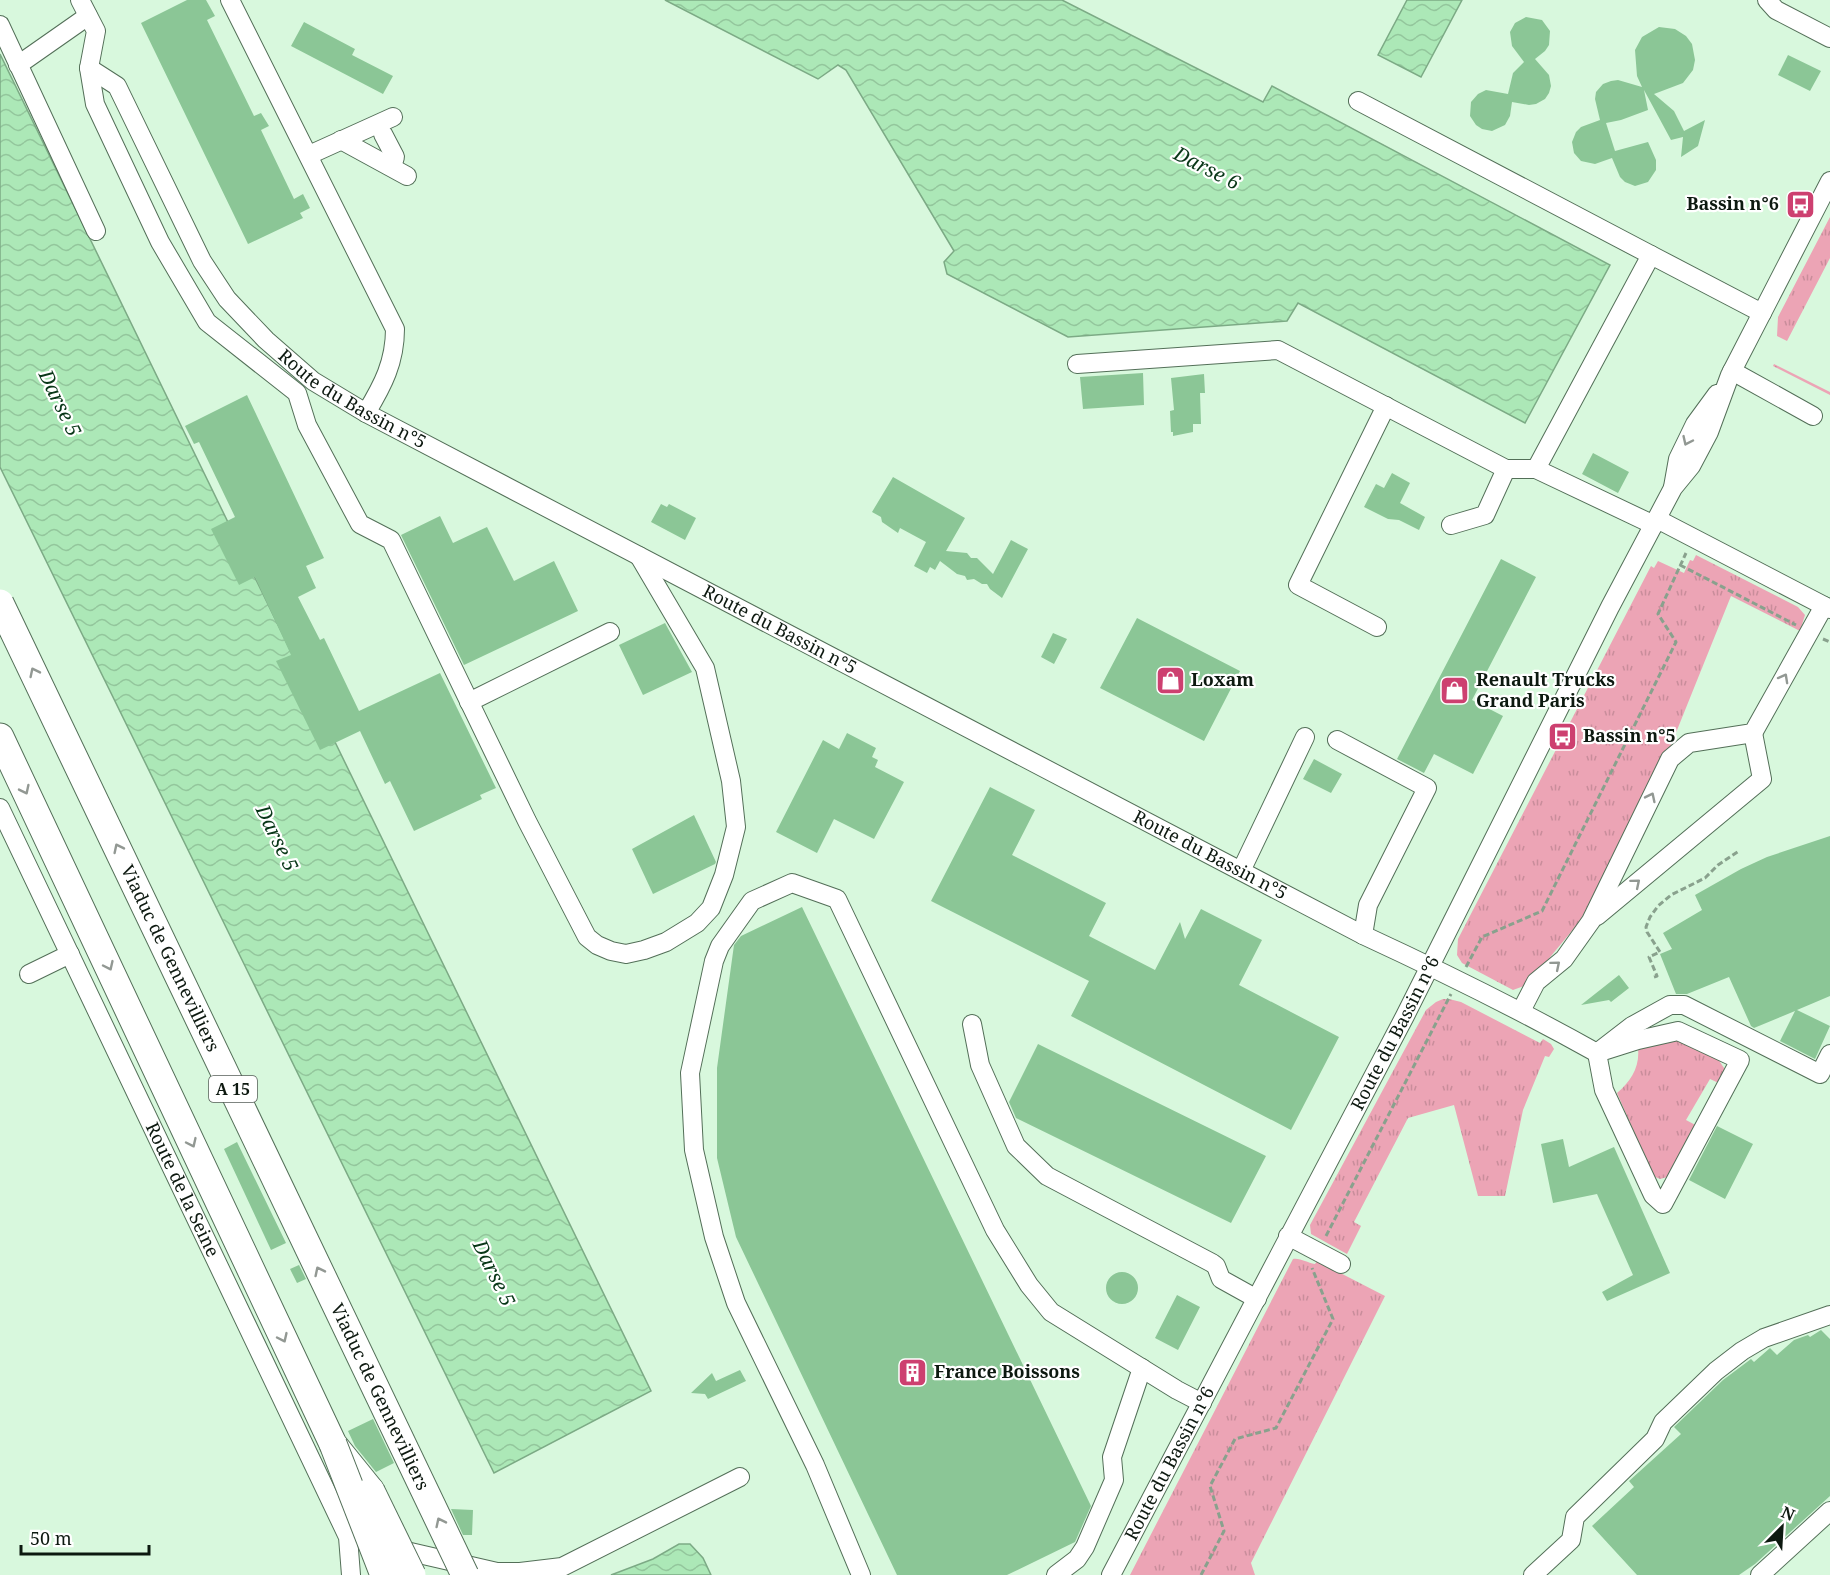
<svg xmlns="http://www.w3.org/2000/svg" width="1830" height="1575" font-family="'Noto Serif',serif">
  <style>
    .grass { fill: url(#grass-tufts) }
    .water { fill: url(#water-waves); stroke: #7caa85; stroke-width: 1.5 }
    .building { fill: #8bc696 }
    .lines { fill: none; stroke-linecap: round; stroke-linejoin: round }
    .minor-casing { stroke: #536f58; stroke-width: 20 }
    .highway-casing { stroke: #536f58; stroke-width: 29 }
    .path { stroke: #89a18d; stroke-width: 3; stroke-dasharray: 6 3; stroke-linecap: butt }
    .minor { stroke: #fff; stroke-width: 18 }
    .highway { stroke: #fff; stroke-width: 27 }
    .highway-bridge-casing { stroke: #536f58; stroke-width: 29; stroke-linecap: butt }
    .highway-bridge { stroke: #fff; stroke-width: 27 }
    .oneway { stroke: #929893 }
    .labels { text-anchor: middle; stroke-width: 4.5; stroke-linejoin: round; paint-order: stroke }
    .shield { fill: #fff; stroke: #565e58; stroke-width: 1.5 }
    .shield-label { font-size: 16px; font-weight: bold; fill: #0d1910 }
    .poi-label { font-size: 18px; font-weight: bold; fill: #0d1910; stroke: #fff; text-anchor: start }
    .street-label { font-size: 18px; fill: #0d1910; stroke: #fff }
    .water-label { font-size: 20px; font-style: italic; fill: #093718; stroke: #fff }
  </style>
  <defs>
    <pattern id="grass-tufts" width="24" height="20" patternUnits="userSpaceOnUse" patternTransform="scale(1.5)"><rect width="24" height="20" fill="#eca4b5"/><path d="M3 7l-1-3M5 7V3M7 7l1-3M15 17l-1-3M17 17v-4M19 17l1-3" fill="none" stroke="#c98d9b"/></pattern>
    <pattern id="water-waves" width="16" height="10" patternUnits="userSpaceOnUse" patternTransform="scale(1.5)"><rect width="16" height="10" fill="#ace8b7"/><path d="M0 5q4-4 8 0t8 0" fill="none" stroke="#93c69c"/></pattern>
  </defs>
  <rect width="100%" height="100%" fill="#d8f8dd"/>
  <path class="grass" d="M1830,217V258L1787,341L1777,336L1778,317Z
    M1774,364L1830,392V395L1773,366Z
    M1696,555L1798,607L1805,615L1800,631L1731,596L1667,755L1580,921L1527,985L1513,990L1462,963L1457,955L1458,939L1651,566L1654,568L1658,561L1684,573L1690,560L1693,561Z
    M1443,999H1449L1461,1002L1540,1043L1543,1039L1551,1044L1554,1049L1549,1057L1545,1056L1523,1110L1505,1196H1478L1454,1105L1408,1118L1354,1222L1361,1226L1347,1254L1311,1234L1310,1225L1426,1010L1436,1002Z
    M1676,1040L1718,1059L1724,1068L1727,1078L1723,1085L1710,1079L1686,1120L1701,1128L1671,1176L1660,1179L1653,1176L1617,1093C1631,1081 1640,1067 1638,1048Z
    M1293,1259C1301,1258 1307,1263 1315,1264L1317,1261L1385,1296L1251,1563L1255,1575H1130Z"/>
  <path class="water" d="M665,0H1062L1263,102L1272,86L1610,265L1525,423L1298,303L1287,321L1068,337L947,274L944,262L954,251L846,70L838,65L818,79Z
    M1407,0H1462L1421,77L1378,55Z
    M0,54L651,1391L494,1473L0,467Z
    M679,1544H690L703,1558L711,1575H611L653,1559Z"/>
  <path class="building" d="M187,0H206L215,16L207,20L254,116L261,113L269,126L261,130L294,199L303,194L310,208L300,213L303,218L248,244L141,23Z
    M1526,17L1542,20L1550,31L1549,45L1545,51L1535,59L1549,75L1551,86L1549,93L1545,99L1536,104L1529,105L1512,102L1510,116L1505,125L1492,131L1482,129L1476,125L1470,116L1471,102L1478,94L1486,90L1508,94L1513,73L1524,62L1512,46L1510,32L1515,23Z
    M304,22L355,49L352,55L393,76L383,94L291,46Z
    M1659,27L1675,29L1686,36L1692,44L1695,60L1693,70L1683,83L1654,94L1674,111L1684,131L1705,120L1698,146L1681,157L1683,137L1671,140L1644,90L1648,110L1621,120L1606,123L1615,151L1648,142L1656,160V170L1648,182L1635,186L1625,182L1620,177L1612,158L1595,164L1581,161L1574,153L1572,142L1576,132L1581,127L1600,120L1595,99L1596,92L1603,84L1611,81L1618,80L1642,87L1637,76L1635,50L1642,37Z
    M1788,55L1821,71L1810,91L1778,75Z
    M1143,373L1144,405L1083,409L1080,377Z
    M1204,374L1205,393H1200L1201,424H1193V432L1173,436V432H1171L1170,411L1174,410L1171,378Z
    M247,395L324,558L306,566L316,588L298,597L320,640L324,638L359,711L440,673L496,788L480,795L482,799L414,831L390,781L385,784L360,731L320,750L276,661L291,655L255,577L239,585L211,529L235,517L199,442L194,444L185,426Z
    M1593,453L1629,472L1618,493L1582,474Z
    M1392,473L1410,483L1400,503L1425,517L1419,530L1399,520L1388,519L1364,507L1376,484L1384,488Z
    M893,477L965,518L946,551L967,553L971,558H977L993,574L1011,540L1028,549L1002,598L990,589L987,584H982L974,579L967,580L965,576L957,574L940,561L935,570L930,567L927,573L914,566L926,542L900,528L898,533L882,522L881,517L872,512Z
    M661,504L667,507L669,504L696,518L685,540L651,522Z
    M440,516L453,543L487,527L514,581L554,561L578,611L464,665L401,535Z
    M1501,559L1536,577L1472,700L1503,716L1473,774L1434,754L1424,773L1397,759Z
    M1137,618L1240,671L1204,741L1100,688Z
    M665,623L692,672L643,695L619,645Z
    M1053,633L1067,639L1054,664L1041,657Z
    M847,733L876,748L872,757L878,760L875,767L904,782L874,839L834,819L817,853L776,832L823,740L839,749Z
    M1314,759L1342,774L1331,793L1303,779Z
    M990,787L1035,810L1012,855L1106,903L1089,936L1155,970L1180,922L1185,939L1201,909L1262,940L1239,985L1339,1037L1291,1130L1071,1016L1089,981L931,901Z
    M694,815L716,862L715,864L653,894L632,849Z
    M1830,836V996L1797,1010L1830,1026L1815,1059L1780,1041L1795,1011L1754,1028L1751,1026L1729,977L1687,994H1676L1660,954L1672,949L1663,933L1702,910L1695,895L1741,869L1767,857Z
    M802,907L1091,1506L1075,1542L1007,1575H897L736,1237L717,1158V1068L734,945L741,936Z
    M1619,975L1629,988L1611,1002L1609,1000L1581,1005Z
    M1038,1044L1266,1156L1231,1223L1016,1118L1009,1102Z
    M1717,1126L1753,1144L1725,1199L1689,1180Z
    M1563,1139L1569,1167L1614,1147L1670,1273L1607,1301L1602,1292L1633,1275L1597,1194L1553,1203L1541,1144Z
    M237,1142L286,1243L271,1250L224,1149Z
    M299,1265L306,1279L297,1283L290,1269Z
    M1106 1288a16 16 0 1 1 32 0a16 16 0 1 1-32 0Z
    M1177,1295L1200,1307L1178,1350L1155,1338Z
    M1821,1330L1830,1339V1496L1755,1564L1739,1575H1637L1592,1526L1634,1487L1629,1481L1681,1434L1674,1427L1723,1380L1751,1359L1754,1362L1770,1348L1777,1355L1794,1340L1808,1335L1810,1337Z
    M740,1370L746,1381L708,1399L705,1394L691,1393L712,1373L716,1381Z
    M373,1419L394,1463L376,1472L355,1446L348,1431Z
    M451,1509L473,1510L472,1535H463Z"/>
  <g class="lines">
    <defs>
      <g id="minor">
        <path d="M80,0L96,31L89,68L95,104L160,242L207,322L297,393L307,425L360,524L391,540L527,821L587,937L597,945L611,951L626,954L644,950L666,942L697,923L711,908L724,875L736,827L731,781L705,668L639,556"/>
        <path d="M230,0L395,329C395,362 383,385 366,413"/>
        <path d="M1767,0L1776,10L1830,38"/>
        <path d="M0,25L96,231"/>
        <path d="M18,65L88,16"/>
        <path id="s1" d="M89,68L117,86L202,261L227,299L266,340L313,381L366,413L1363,935C1443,972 1520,1010 1597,1053L1632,1026L1670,1005H1684L1820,1074L1830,1054"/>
        <path d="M1358,101L1651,255"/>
        <path d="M383,134L395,157L392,167"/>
        <path d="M341,140L407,176"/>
        <path d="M309,155L393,117"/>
        <path d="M1077,364L1278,350L1506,469H1536"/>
        <path d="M1732,371L1813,416"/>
        <path d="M1673,487L1678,459L1695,424L1717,394"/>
        <path d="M1657,519L1830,609"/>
        <path d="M1451,525L1485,515L1506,469"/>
        <path d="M1654,525L1536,469L1651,255L1762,313"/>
        <path d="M1377,627L1298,585L1386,406"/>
        <path d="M469,702L610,632"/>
        <path d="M1337,740L1427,788L1368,905L1363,935"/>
        <path id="s2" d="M0,808L348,1537L351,1575"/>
        <path d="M1241,871L1305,737"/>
        <path d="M1597,916L1762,779L1753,733"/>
        <path d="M29,974L70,954"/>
        <path d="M1521,1011L1536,982L1564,959L1591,921L1670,759L1689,743L1753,733L1824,606"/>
        <path d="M972,1024L980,1065L1016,1146L1047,1176L1212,1263L1216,1266L1221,1279L1257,1299"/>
        <path d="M1678,1031L1740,1060L1663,1204L1653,1195L1604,1090L1597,1053L1638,1040Z"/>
        <path d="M1288,1236L1341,1264"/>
        <path d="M393,1548L497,1572H520L562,1567L740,1477"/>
        <path d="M861,1575L815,1465L736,1303L714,1237L694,1150L690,1073L714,961L720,946L752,901L792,883L837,899L995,1230L1029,1285L1051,1312L1177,1390L1202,1403"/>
        <path d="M1056,1575L1077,1559L1085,1547L1114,1480L1112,1457L1142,1368"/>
        <path id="s3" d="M1111,1575L1405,1016L1610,607L1673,488L1691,466L1709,432L1730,375L1830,181"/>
        <path d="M1533,1575L1571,1540L1575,1517L1655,1439L1663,1422L1716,1371L1742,1351L1764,1338L1830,1315"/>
        <path d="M1760,1575L1830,1511"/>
      </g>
      <path id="highway" d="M0,737L333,1444L371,1491"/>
    </defs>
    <use href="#minor" class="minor-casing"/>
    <use href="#highway" class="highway-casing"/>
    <path class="path" d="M1680,565L1796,625
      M1823,639L1830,642
      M1466,967L1482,937L1542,911L1676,642L1658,614L1686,553
      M1654,977L1657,976L1649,957L1660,952L1647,932L1646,927L1650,917L1658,906L1671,895L1705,878L1718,865L1739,851
      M1326,1236L1451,994
      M1201,1575L1224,1531L1210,1486L1235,1439L1276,1428L1333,1319L1312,1268"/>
    <use href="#minor" class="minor"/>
    <use href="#highway" class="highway"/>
    <defs>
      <g id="highway-bridge">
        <path id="s4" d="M0,603L465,1575"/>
        <path d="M333,1444L384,1575"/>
        <path d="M371,1491L412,1575"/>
      </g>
    </defs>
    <use href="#highway-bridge" class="highway-bridge-casing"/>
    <use href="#highway-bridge" class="highway-bridge"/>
  </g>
  <defs><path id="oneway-chevron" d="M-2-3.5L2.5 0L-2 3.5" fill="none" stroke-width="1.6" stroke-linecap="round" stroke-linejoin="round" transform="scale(1.5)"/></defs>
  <g class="oneway">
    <use href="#oneway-chevron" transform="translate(1687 441) rotate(115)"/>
    <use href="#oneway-chevron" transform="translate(34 672) rotate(-116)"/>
    <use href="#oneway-chevron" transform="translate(1784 678) rotate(-61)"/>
    <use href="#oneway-chevron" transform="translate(25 790) rotate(64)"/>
    <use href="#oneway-chevron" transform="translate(1651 797) rotate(-64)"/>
    <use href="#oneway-chevron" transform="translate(118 848) rotate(-116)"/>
    <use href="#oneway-chevron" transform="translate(1636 883) rotate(-40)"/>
    <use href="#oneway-chevron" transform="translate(1556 965) rotate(-40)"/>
    <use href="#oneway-chevron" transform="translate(109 966) rotate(65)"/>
    <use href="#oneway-chevron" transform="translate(192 1143) rotate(65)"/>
    <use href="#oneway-chevron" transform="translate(319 1271) rotate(-116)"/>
    <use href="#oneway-chevron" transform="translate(283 1338) rotate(65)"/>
    <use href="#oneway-chevron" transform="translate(440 1522) rotate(-116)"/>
  </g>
  <defs>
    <symbol id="bus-square" viewBox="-11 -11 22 22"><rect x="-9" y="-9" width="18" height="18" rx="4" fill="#cd4070" stroke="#fff"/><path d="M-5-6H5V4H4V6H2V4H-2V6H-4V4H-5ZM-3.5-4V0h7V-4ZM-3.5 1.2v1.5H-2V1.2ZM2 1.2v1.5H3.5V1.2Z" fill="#fff"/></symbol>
    <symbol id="shop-square" viewBox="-11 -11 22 22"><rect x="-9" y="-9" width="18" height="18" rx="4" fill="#cd4070" stroke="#fff"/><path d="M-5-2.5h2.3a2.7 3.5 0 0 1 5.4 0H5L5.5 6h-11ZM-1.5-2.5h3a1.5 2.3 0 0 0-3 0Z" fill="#fff"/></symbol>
    <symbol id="building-square" viewBox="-11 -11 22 22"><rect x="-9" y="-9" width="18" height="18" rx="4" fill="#cd4070" stroke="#fff"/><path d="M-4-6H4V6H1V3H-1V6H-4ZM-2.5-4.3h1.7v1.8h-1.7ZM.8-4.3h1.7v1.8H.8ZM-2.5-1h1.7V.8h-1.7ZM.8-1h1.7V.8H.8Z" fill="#fff"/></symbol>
  </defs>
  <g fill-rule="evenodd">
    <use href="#bus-square" x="1784" y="188" width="33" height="33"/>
    <use href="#shop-square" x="1154" y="664" width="33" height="33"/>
    <use href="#shop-square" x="1438" y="674" width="33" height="33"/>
    <use href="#bus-square" x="1546" y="720" width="33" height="33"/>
    <use href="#building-square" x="896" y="1356" width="33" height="33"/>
  </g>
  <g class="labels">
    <rect class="shield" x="209" y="1076" width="48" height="26" rx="4.5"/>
    <g class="shield-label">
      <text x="233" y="1095">A 15</text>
    </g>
    <g class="poi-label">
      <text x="1779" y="210" text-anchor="end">Bassin n°6</text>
      <text x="1191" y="686">Loxam</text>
      <text x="1476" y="686">Renault Trucks<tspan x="1476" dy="21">Grand Paris</tspan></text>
      <text x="1583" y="742">Bassin n°5</text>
      <text x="934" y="1378">France Boissons</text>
    </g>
    <g class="street-label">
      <text dy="6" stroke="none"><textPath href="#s1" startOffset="435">Route du Bassin n°5</textPath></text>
      <text dy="6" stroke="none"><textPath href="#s1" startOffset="921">Route du Bassin n°5</textPath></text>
      <text dy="6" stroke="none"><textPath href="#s1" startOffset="1407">Route du Bassin n°5</textPath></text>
      <text dy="6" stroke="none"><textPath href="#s4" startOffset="394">Viaduc de Gennevilliers</textPath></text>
      <text dy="6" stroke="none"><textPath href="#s3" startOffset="612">Route du Bassin n°6</textPath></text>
      <text dy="6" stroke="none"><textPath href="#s2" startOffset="423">Route de la Seine</textPath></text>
      <text dy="6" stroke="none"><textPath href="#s4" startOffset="880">Viaduc de Gennevilliers</textPath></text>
      <text dy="6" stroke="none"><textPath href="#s3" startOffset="126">Route du Bassin n°6</textPath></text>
    </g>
    <g class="water-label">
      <text transform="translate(1207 168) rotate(27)" y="7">Darse 6</text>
      <text transform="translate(60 403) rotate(64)" y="7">Darse 5</text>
      <text transform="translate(277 838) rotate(64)" y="7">Darse 5</text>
      <text transform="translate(494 1273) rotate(64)" y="7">Darse 5</text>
    </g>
  </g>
  <g transform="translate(1782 1527) rotate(24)" stroke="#ffffff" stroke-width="4.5" paint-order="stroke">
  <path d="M0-4.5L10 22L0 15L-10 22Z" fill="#0d1910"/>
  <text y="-9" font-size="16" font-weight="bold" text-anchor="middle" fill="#0d1910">N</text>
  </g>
  <path d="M21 1545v9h128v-9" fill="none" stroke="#0d1910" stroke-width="3"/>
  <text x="30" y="1545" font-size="18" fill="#0d1910" stroke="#ffffff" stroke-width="4.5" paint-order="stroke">50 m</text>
</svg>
